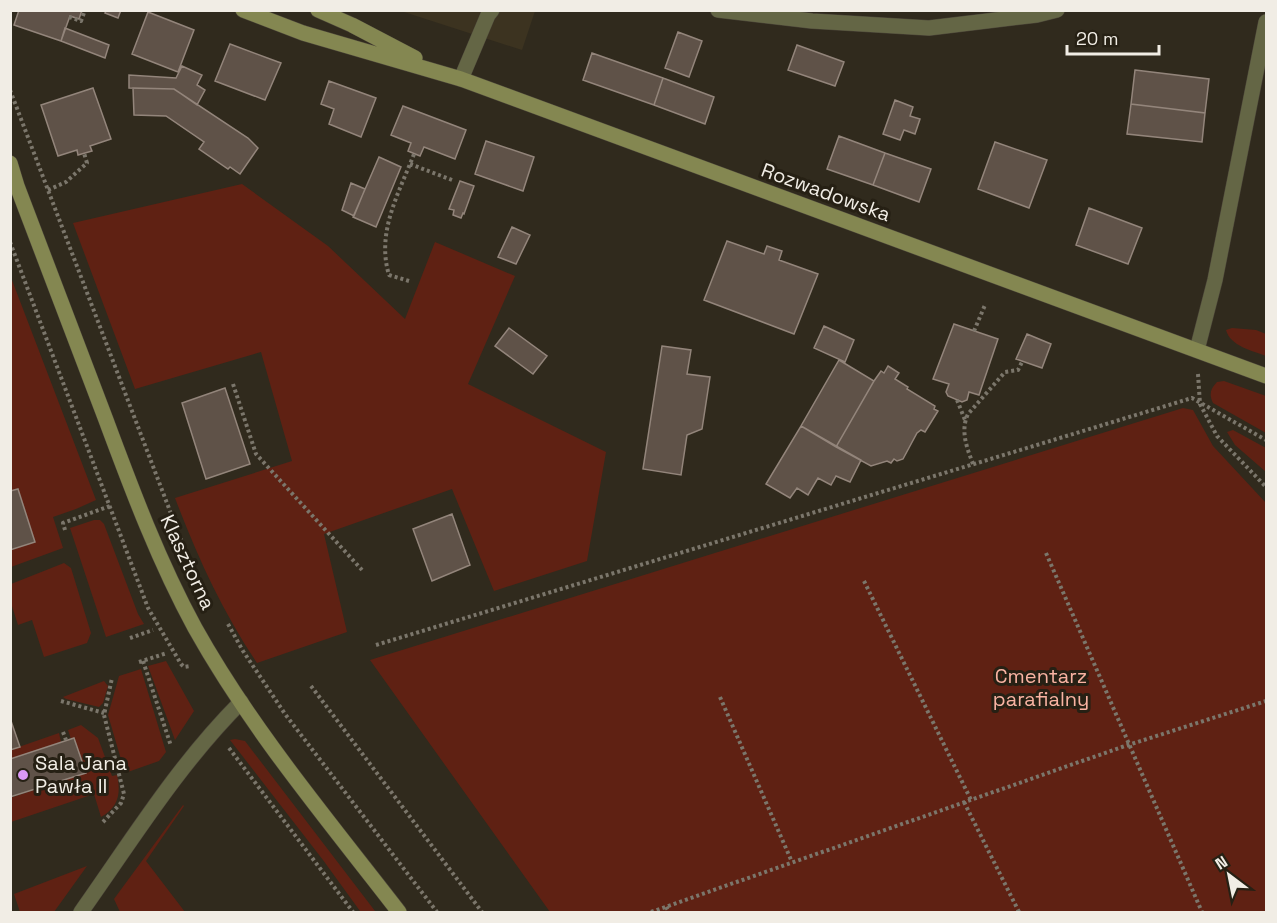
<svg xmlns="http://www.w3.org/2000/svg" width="1277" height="923" font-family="'Space Grotesk',sans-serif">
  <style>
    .built { fill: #3c3320 }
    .green { fill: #5f2113 }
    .building { fill: #5f5248; stroke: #93857b; stroke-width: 1.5 }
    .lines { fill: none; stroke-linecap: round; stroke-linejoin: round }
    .street-casing { stroke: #4b4539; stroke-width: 16 }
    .secondary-casing { stroke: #4b4539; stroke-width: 16 }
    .path { stroke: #7b766b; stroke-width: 4; stroke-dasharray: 3 3; stroke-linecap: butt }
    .street { stroke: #646645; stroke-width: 15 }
    .secondary { stroke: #848751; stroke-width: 15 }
    .poi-dot { fill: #db99f5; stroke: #262014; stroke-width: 2 }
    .labels { text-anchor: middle; stroke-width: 6; stroke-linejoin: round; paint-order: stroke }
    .street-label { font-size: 20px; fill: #f1ede5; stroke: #262014 }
    .park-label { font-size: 20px; fill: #f9b3a2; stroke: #262014 }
    .poi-label { font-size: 20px; fill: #f1ede5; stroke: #262014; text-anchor: start }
  </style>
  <rect width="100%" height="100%" fill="#302a1d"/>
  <path class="built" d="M401,11H535L522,50Z"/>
  <path class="green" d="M242,184L328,246L405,319L435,242L515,276L468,384L606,452L587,561L494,591L452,489L324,534L347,632L257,663C222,611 197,556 175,498L292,461L261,352L135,389L73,223Z
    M10,275L96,500L76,509L53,517L63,548L11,567V550L35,542L18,489L11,491Z
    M1232,328L1256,330L1266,334V356C1253,351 1230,346 1226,330Z
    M1224,381L1266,396V433L1213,403C1209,395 1210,389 1217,382Z
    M1183,408L1193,410L1213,446L1266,503V912H550L370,660Z
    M1233,430L1266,448V472L1235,445L1227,432Z
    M94,520H100L104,524L138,614L144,624L106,637L70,528Z
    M64,563L71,568L91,633L87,643L44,657L32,620L18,625L11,603V584Z
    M166,661L194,711L175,740L148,666Z
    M141,669L166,752L159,761L125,773L108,715L119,676Z
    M104,681L108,686L103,703L99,707L66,699L63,697Z
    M81,725L98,738L112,776L117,775C121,793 119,807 101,817L94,794L11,822L10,798L86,773L74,738L71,739L68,730Z
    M59,733L61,742L11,759L10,750Z
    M235,739L245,741L375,911H360L323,860L230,740Z
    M183,805L184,806L146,861L185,912H120L114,899Z
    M87,866L54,912H20L14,894Z"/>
  <path class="building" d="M19,10H82L79,19L70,16L61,41L14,25Z
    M106,10H121L118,18L105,13Z
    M148,12L194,30L178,72L132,54Z
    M65,28L109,45L105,58L61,41Z
    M678,32L702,41L689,77L665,68Z
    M230,44L281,63L265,100L215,81Z
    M797,45L844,62L835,86L788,70Z
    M592,53L663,78L654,105L583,80Z
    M182,66L202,75L197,85L205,90L197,105L174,89L129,88V75L176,78Z
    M1135,70L1209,79L1205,113L1131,104Z
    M663,78L714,97L705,124L654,105Z
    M329,81L376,98L361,137L329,124L334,109L321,104Z
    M93,88L111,139L90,146L92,151L78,155L77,150L58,156L41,105Z
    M133,88L174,89L248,138L258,148L240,174L230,167L228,169L199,149L204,142L166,116L134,115Z
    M895,100L913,107L910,116L920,119L915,134L904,130L900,140L883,134Z
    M1131,104L1205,113L1202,142L1127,134Z
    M403,106L466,130L455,159L424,147L420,156L408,151L411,143L391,135Z
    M839,136L885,153L873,185L827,169Z
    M486,141L534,157L523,191L475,174Z
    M995,142L1047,160L1029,208L978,189Z
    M885,153L931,169L919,202L873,185Z
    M379,157L401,167L376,227L353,217Z
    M460,181L474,186L464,214L463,213L461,218L453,215L454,210L449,209Z
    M351,183L365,189L354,216L342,210Z
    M1089,208L1142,228L1128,264L1076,245Z
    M512,227L530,235L516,264L498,257Z
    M727,241L764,254L767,246L782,251L779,260L818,274L794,334L704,300Z
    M954,324L998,339L979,395L969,392L967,400L962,402L948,396L946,392L949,384L933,379Z
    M824,326L854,340L845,362L814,348Z
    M509,328L547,356L533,374L495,346Z
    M1027,334L1051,344L1042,368L1016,359Z
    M662,346L691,350L687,374L710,377L702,429L687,435L681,475L643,469Z
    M839,360L874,381L836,447L801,426Z
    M888,366L899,373L895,379L908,387L907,389L935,406L934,409L938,411L925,432L921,430L917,433L903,459L897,461L894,459L891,463L887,461L871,466L836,447L874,381L881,371L884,373Z
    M225,388L250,464L206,479L182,403Z
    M801,426L861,460L850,482L836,476L831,485L818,478L808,495L797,488L790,498L766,484Z
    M18,489L35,542L10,550V491Z
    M452,514L470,565L432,581L413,529Z
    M10,718L20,747L10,750Z
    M74,738L86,773L10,797V759Z"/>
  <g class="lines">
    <defs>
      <path id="street" d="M718,10L812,21L929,28L1037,15L1057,10
        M461,79L488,15L492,10
        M1197,350L1215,280L1266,22
        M81,912C132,840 178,765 241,702"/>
      <path id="secondary" d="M243,10L303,33L461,79L1266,376
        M318,10L352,25L415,58
        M10,163L17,186C47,264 76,342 106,420C132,490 159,562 195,628C252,730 328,820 399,912"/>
    </defs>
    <use href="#street" class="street-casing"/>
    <use href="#secondary" class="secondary-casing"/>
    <path class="path" d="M69,17L81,21L85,10
      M10,90L181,540
      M410,164L452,180
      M48,190L66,182L87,163L84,153
      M10,242L148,608L181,664L184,667L191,666
      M409,281L389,275C376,232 399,193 414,154
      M974,331L985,305
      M1198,374L1200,404L1217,436L1266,487
      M233,384L256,454L362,570
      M957,400L965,420
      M973,464C967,448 960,431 968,414L1005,372L1018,370L1022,362
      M65,530L63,523L110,506
      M1046,553L1202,912
      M864,581L971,800
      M228,624L243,651L285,714L437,912
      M130,638L153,630
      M376,645L1192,398L1266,440
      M143,661L171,746
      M139,662L167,653
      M311,686L482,912
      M720,697L792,862
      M61,701L104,713
      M63,732L66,740
      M229,748L353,912
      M964,802L1019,912
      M103,822L121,803L124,794L104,715L112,678
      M666,907L669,912
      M651,912L1122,747L1266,701"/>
    <use href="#street" class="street"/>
    <use href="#secondary" class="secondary"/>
  </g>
  <circle class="poi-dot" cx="23" cy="775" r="6"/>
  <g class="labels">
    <g class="street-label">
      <text transform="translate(826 192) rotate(20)" y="7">Rozwadowska</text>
      <text transform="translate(188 562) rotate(65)" y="7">Klasztorna</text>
    </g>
    <g class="park-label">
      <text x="1041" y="683">Cmentarz<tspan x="1041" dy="23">parafialny</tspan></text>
    </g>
    <g class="poi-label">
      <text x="35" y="770">Sala Jana<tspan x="35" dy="23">Pawła II</tspan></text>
    </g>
  </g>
  <rect width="1277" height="923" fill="none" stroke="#f1ede5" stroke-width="24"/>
  <g transform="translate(1229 875) rotate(328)" stroke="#262014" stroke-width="4.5" paint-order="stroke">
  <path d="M0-4.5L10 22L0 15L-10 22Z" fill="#f1ede5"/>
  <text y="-9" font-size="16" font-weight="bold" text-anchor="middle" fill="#f1ede5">N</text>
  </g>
  <path d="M1067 45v9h92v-9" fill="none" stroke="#f1ede5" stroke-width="3"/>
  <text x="1076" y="45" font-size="18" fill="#f1ede5" stroke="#262014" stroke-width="4.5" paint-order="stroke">20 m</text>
</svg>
